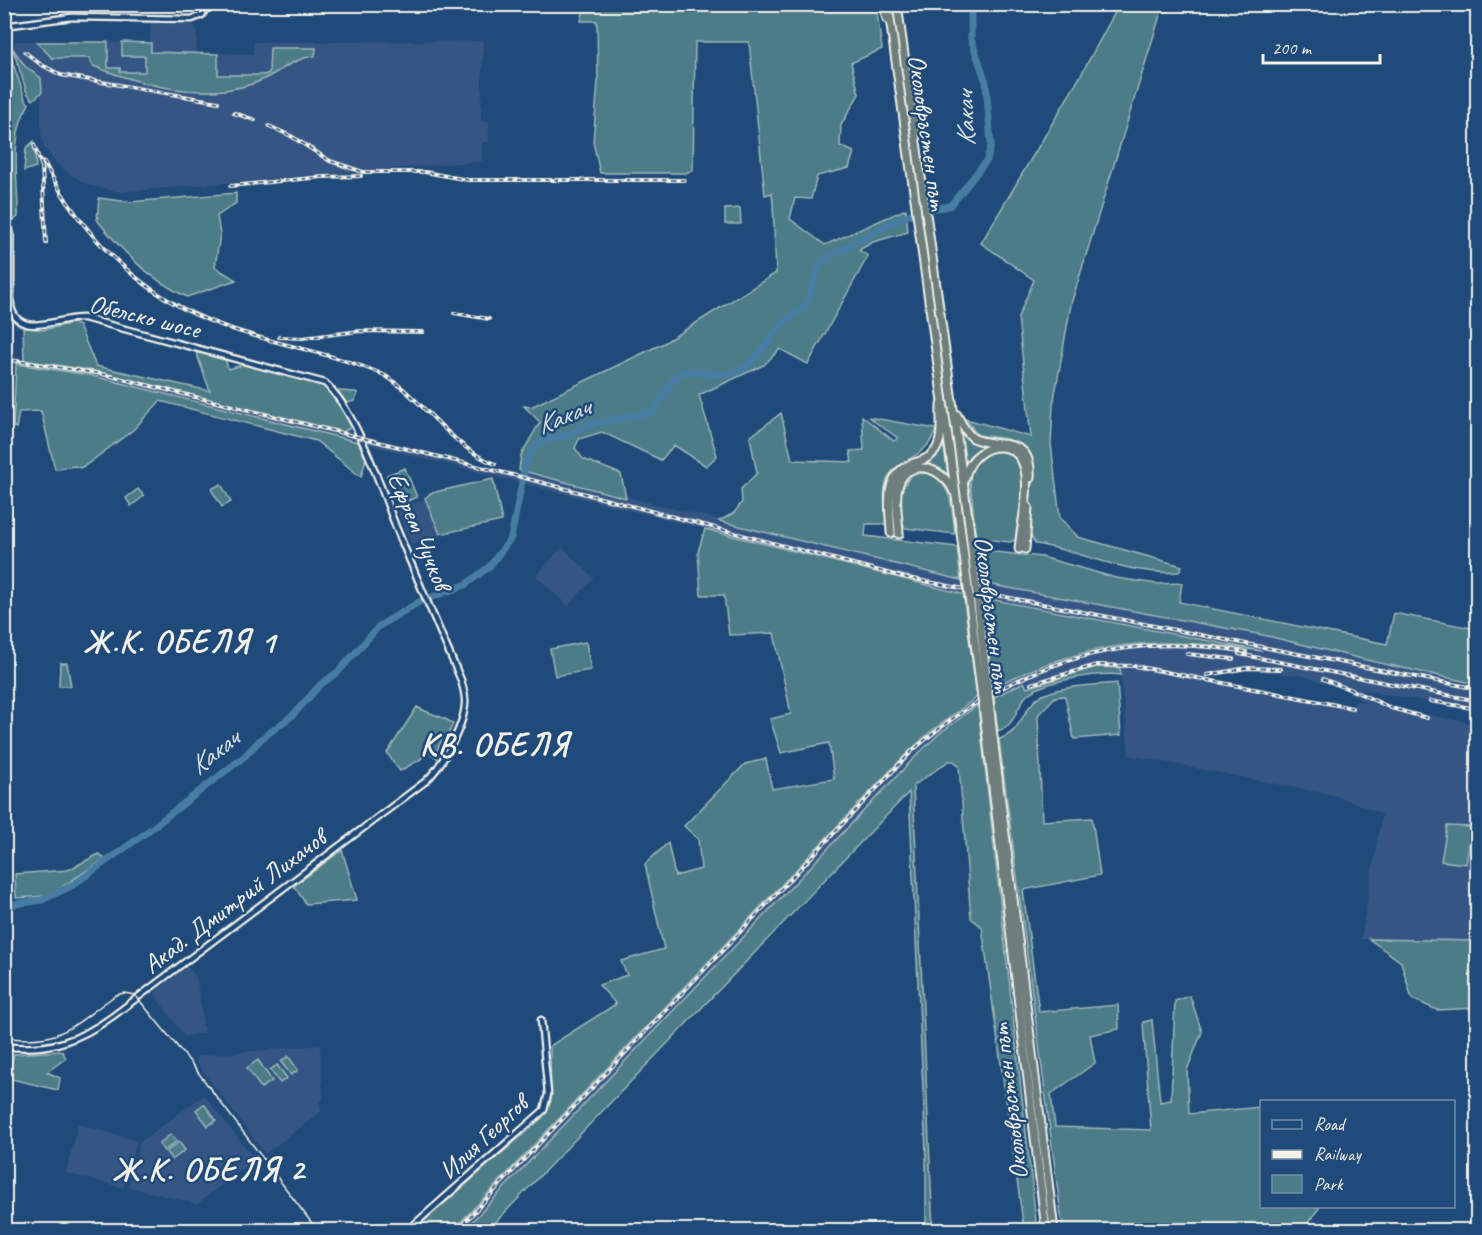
<svg xmlns="http://www.w3.org/2000/svg" width="1482" height="1235" font-family="Caveat,sans-serif">
  <style>
    .built { fill: #345685; fill-rule: evenodd }
    .green { fill: #4c7c87; stroke: #a0b6b8; stroke-width: 1.5 }
    .lines { fill: none; stroke-linecap: round; stroke-linejoin: round }
    .river { stroke: #467da3; stroke-width: 7 }
    .minor-casing { stroke: #f4f1e8; stroke-width: 9 }
    .highway-casing { stroke: #f4f1e8; stroke-width: 11 }
    .minor { stroke: #1f4a7a; stroke-width: 4.5 }
    .highway { stroke: #6d7e7c; stroke-width: 7 }
    .tram { stroke: #f4f1e8; stroke-width: 1.5 }
    .rail-casing { stroke: #f4f1e8; stroke-width: 4 }
    .rail { stroke: #1f4a7a; stroke-width: 1.5; stroke-dasharray: 4.5; stroke-linecap: butt }
    .highway-bridge-casing { stroke: #f4f1e8; stroke-width: 11; stroke-linecap: butt }
    .highway-bridge { stroke: #6d7e7c; stroke-width: 7 }
    .labels { text-anchor: middle; stroke-width: 5; stroke-linejoin: round; paint-order: stroke }
    .street-label { font-size: 26px; fill: #f4f1e8; stroke: #1f4a7a }
    .water-label { font-size: 27px; font-style: italic; fill: #dae0de; stroke: #1f4a7a }
    .district-label { font-size: 32px; font-weight: bold; letter-spacing: 1.5px; fill: #f4f1e8; stroke: #1f4a7a }
  </style>
  <rect width="100%" height="100%" fill="#1f4a7a"/>
  <filter id="ink" filterUnits="userSpaceOnUse"><feTurbulence type="fractalNoise" baseFrequency=".0167" numOctaves="2"/><feDisplacementMap in="SourceGraphic" scale="12" xChannelSelector="R" yChannelSelector="G"/><feConvolveMatrix kernelMatrix="1 2 1 2 8 2 1 2 1" color-interpolation-filters="sRGB"/></filter>
  <g filter="url(#ink)">
    <path class="built" d="M151,23L192,24L197,28L196,53L253,54L254,42L483,41L481,121L489,122V142H482V161L119,192L88,185L61,168L44,148L41,132V78L21,61L13,49L16,41L150,43Z
      M4,358L95,371L394,446L517,475L519,470L961,580L963,594L115,381L57,369L5,363Z
      M425,499L440,535L411,544L397,510Z
      M562,547L594,578L568,606L536,576Z
      M982,583L1263,635L1375,662L1477,684V711L1358,689L1396,709L1477,724V941L1361,939L1382,814L1337,796L1129,755L1120,668L1096,667L1027,688L1023,682L994,697L992,688L1026,671L1104,648L1150,641L1248,648L984,598ZM1249,670L1304,676L1344,690L1367,703L1355,701L1353,706L1182,676L1212,677Z
      M977,697L978,705L940,733L916,756L464,1230H453L904,756L930,732Z
      M187,966L197,979L204,1033L184,1036L154,993Z
      M320,1045L323,1100H319L321,1112L265,1154L195,1061L198,1056Z
      M204,1095L255,1160L197,1204L128,1187L140,1142Z
      M78,1124L137,1141L123,1188L66,1173Z"/>
    <path class="green" d="M585,5H876L882,49L851,63L859,94L841,125L840,146L854,152L849,168L817,176L811,199L795,198L790,219L825,245L906,209L908,232L873,242L859,250L868,256L808,364L780,349L764,365L699,395L717,456L706,466L674,445L661,460L602,432L579,439L575,448L583,459L621,474L626,498L519,470L521,455L540,422L524,406L531,407L664,343L776,273L773,204L772,193L765,195L749,42H695L693,170L686,173H600L593,142L598,82L597,21H581Z
      M1119,5H1210L1161,12L1071,304L1053,405L1051,444L1060,518L1078,537L1182,566L1179,572C1129,576 1085,552 1036,544C1012,516 1054,467 1014,442C1003,436 990,437 977,435L966,419L1031,437L1018,317L1034,280L981,243L1077,82Z
      M37,42H108V68H120V72H145V56H122V42L151,43V52L218,54V75H264L269,73L270,48H316L315,56C291,58 275,77 252,84C201,101 142,85 93,66L89,58H52Z
      M8,48L25,99L29,104C8,135 19,185 18,217L12,221L4,219V49Z
      M13,49L25,66L41,78L42,92L33,100L27,93Z
      M34,141L36,167L24,171L26,148Z
      M236,193V203L217,216L220,234L215,267L236,280L187,297C149,279 124,253 97,220L99,198L130,202Z
      M740,208L741,224H725V209Z
      M4,231L8,234V307L12,318H5Z
      M73,323L79,326L96,366L210,391L196,352L225,358L228,369L246,364L324,386L346,414L352,427L341,433L95,371L24,360L23,327L43,330Z
      M16,364L89,375L358,442L366,459L361,477L316,441L160,401L133,430L86,465L80,468L75,466L55,469L41,411L19,412L16,428L13,427Z
      M338,391L356,392L358,394L354,401L347,403Z
      M781,413L792,460L852,462L850,451L864,450L862,416L894,441L898,438L868,417L936,429C926,464 889,456 885,488C883,498 886,511 887,521L885,524H866L865,536L957,547L961,580L719,521L734,513L742,502L741,489L757,473L750,437Z
      M958,424L970,440L989,445L970,455L964,465Z
      M942,437L948,475L938,468L911,466L924,463Z
      M992,450C997,451 1006,451 1010,454C1033,470 1018,516 1015,540L1010,542L976,538L969,471L981,455Z
      M405,468L417,497L399,505L387,475Z
      M931,473C953,488 952,509 955,534L905,528C893,510 899,488 913,474Z
      M493,479L502,521L440,534L425,498L431,493Z
      M221,484L231,502L222,507L211,489Z
      M138,489L144,496L131,506L126,498Z
      M705,529L963,594L977,697L930,732L904,756L453,1230H414L542,1118L551,1101L550,1046L616,1004L599,985L627,975L621,961L664,949L645,864L668,843L675,876L701,869L698,839L684,826L745,764L766,759L772,789L834,779L829,743L781,753L770,719L791,714L774,633L729,635L724,595H701L698,552Z
      M978,550L1042,557L1116,578L1157,584L1182,583L1179,602L1387,644L1394,613L1477,629V684L1375,662L1263,635L982,583Z
      M984,598L1262,651C1159,635 1086,640 992,688Z
      M586,642L591,670L555,676L550,649Z
      M60,663H67L71,686H59Z
      M1096,667L1120,668L1121,675C1101,672 1040,681 1026,696C1016,708 1015,726 998,731L994,697L1024,682L1027,688Z
      M1117,683L1121,735L1074,739L1065,696L1055,697L1038,715L1042,821L1092,818L1100,875L1023,890L1039,1012L1118,1005L1119,1029L1090,1035L1095,1063L1051,1094L1055,1127L1151,1130L1143,1022L1152,1020L1160,1102L1171,1100L1175,1001L1190,996L1202,1032L1187,1070L1189,1114L1261,1107L1262,1206L1320,1207L1302,1230H1063L999,739C1022,733 1022,707 1041,696C1061,685 1094,686 1117,683Z
      M978,705L1037,1230H1024L982,927L971,918L959,766L954,761H949L913,786L933,1230H926V1153L909,792L488,1230H464L916,756L940,733Z
      M417,707C428,714 444,716 453,724L447,737L442,739L437,751V758L427,751L421,759L400,771L387,753Z
      M1447,826L1472,827L1466,864L1441,861Z
      M342,850L357,900L306,904L294,886Z
      M99,854L105,859L54,892L46,896L16,898L15,874L68,870Z
      M1369,939L1477,941V1008L1437,1010L1412,999L1401,962Z
      M62,1051L66,1058L47,1072L60,1078L58,1090L7,1078L14,1054Z
      M288,1056L298,1070L291,1075L281,1062Z
      M258,1060L272,1081L261,1088L247,1068Z
      M277,1065L287,1078L280,1083L270,1070Z
      M204,1104L216,1120L208,1126L196,1110Z
      M171,1134L177,1141L164,1151L159,1144Z
      M179,1142L185,1150L172,1160L166,1152Z"/>
    <g class="lines">
      <path class="river" d="M9,905L42,900L73,885L143,835L245,756L261,739L293,715L320,685L339,671L379,626L419,602L465,585L489,567L511,538L526,462L536,446L547,439L571,434L586,425L653,412L675,377C692,363 718,383 740,370C759,360 768,338 783,323C789,317 799,313 804,306C813,294 813,276 821,264C827,256 913,211 925,209C935,208 942,209 951,205L987,160L991,145L986,82L971,39V4"/>
      <defs>
        <path id="minor" d="M4,26L72,17L192,19L202,15L208,4
          M4,225L9,228L11,235V306C18,341 61,316 84,318L325,383C357,412 380,486 396,527C417,579 439,629 461,680C463,688 466,696 465,704C464,726 442,766 426,781L113,1016C79,1041 47,1052 4,1046
          M408,1230L544,1110L548,1094L541,1020"/>
        <path id="highway" d="M883,4L887,19
          M888,4L960,525
          M897,4L969,524
          M957,415C961,423 965,432 973,438C993,450 1033,432 1030,478
          M965,478C971,444 1017,433 1025,470C1030,490 1021,527 1019,549
          M891,533C890,508 882,476 911,464C920,461 929,459 935,451C944,438 940,420 941,405
          M899,534C899,520 894,502 898,487C906,455 944,467 954,492
          M1025,549L1028,507
          M994,745L1054,1230
          M988,746L1046,1230"/>
      </defs>
      <use href="#minor" class="minor-casing"/>
      <use href="#highway" class="highway-casing"/>
      <use href="#minor" class="minor"/>
      <use href="#highway" class="highway"/>
      <path class="tram" d="M4,1037C62,1046 73,1024 116,995L124,993L135,995L191,1063L317,1230"/>
      <defs>
        <path id="rail" d="M25,52L40,64L61,75L218,102
          M234,113L255,120
          M269,126L291,136L330,161L363,172H425L468,180H684
          M34,145L43,170
          M44,162C83,238 144,299 226,327C277,345 334,353 384,375C425,400 449,446 495,464
          M42,166L46,243
          M230,186L322,177L361,176
          M454,313L489,319
          M279,337L302,338L360,331L423,332
          M4,359L102,374L517,476L903,577L1478,689
          M1187,654L1233,659
          M1239,654L1478,701
          M1207,675L1247,668L1281,669
          M1323,679L1354,691
          M1031,684L1097,665L1135,666L1352,708
          M1348,688L1391,708L1427,718
          M1430,701L1478,709
          M457,1230L912,751C1009,666 1117,629 1246,652"/>
      </defs>
      <use href="#rail" class="rail-casing"/>
      <use href="#rail" class="rail"/>
      <defs>
        <path id="highway-bridge" d="M969,524L994,745
          M960,525L988,746"/>
      </defs>
      <use href="#highway-bridge" class="highway-bridge-casing"/>
      <use href="#highway-bridge" class="highway-bridge"/>
    </g>
  </g>
  <g class="labels">
    <g class="street-label">
      <text transform="translate(928 132) rotate(82)" y="9">Околовръстен път</text>
      <text transform="translate(145 316) rotate(14)" y="9">Обелско шосе</text>
      <text transform="translate(420 531) rotate(67)" y="9">Ефрем Чучков</text>
      <text transform="translate(993 614) rotate(83)" y="9">Околовръстен път</text>
      <text transform="translate(234 901) rotate(-37)" y="9">Акад. Дмитрий Лихачов</text>
      <text transform="translate(1009 1102) rotate(-97)" y="9">Околовръстен път</text>
      <text transform="translate(483 1137) rotate(-43)" y="9">Илия Георгов</text>
    </g>
    <g class="water-label">
      <text transform="translate(965 119) rotate(-92)" y="9">Какач</text>
      <text transform="translate(563 416) rotate(-22)" y="9">Какач</text>
      <text transform="translate(214 752) rotate(-38)" y="9">Какач</text>
    </g>
    <g class="district-label">
      <text x="180" y="652">Ж.К. ОБЕЛЯ 1</text>
      <text x="495" y="755">КВ. ОБЕЛЯ</text>
      <text x="209" y="1180">Ж.К. ОБЕЛЯ 2</text>
    </g>
  </g>
  <rect width="1482" height="1235" fill="none" stroke="#1f4a7a" stroke-width="24"/>
  <rect x="12" y="12" width="1458" height="1211" fill="none" stroke="#f4f1e8" stroke-width="2" filter="url(#ink)"/>
  <rect x="1260" y="1100" width="195" height="108" fill="#1f4a7a" stroke="#748da6" stroke-width="1.5"/>
  <rect x="1272" y="1120" width="30" height="9" fill="#1f4a7a" stroke="#748da6" stroke-width="1.5"/>
  <text x="1314" y="1130" font-size="18" fill="#f4f1e8">Road</text>
  <rect x="1272" y="1150" width="30" height="9" fill="#f4f1e8" stroke="#748da6" stroke-width="1.5"/>
  <text x="1314" y="1160" font-size="18" fill="#f4f1e8">Railway</text>
  <rect x="1272" y="1175" width="30" height="18" fill="#4c7c87" stroke="#748da6" stroke-width="1.5"/>
  <text x="1314" y="1190" font-size="18" fill="#f4f1e8">Park</text>
  <path d="M1263 54v9h117v-9" fill="none" stroke="#f4f1e8" stroke-width="3"/>
  <text x="1272" y="54" font-size="18" fill="#f4f1e8" stroke="#1f4a7a" stroke-width="4.5" paint-order="stroke">200 m</text>
</svg>
